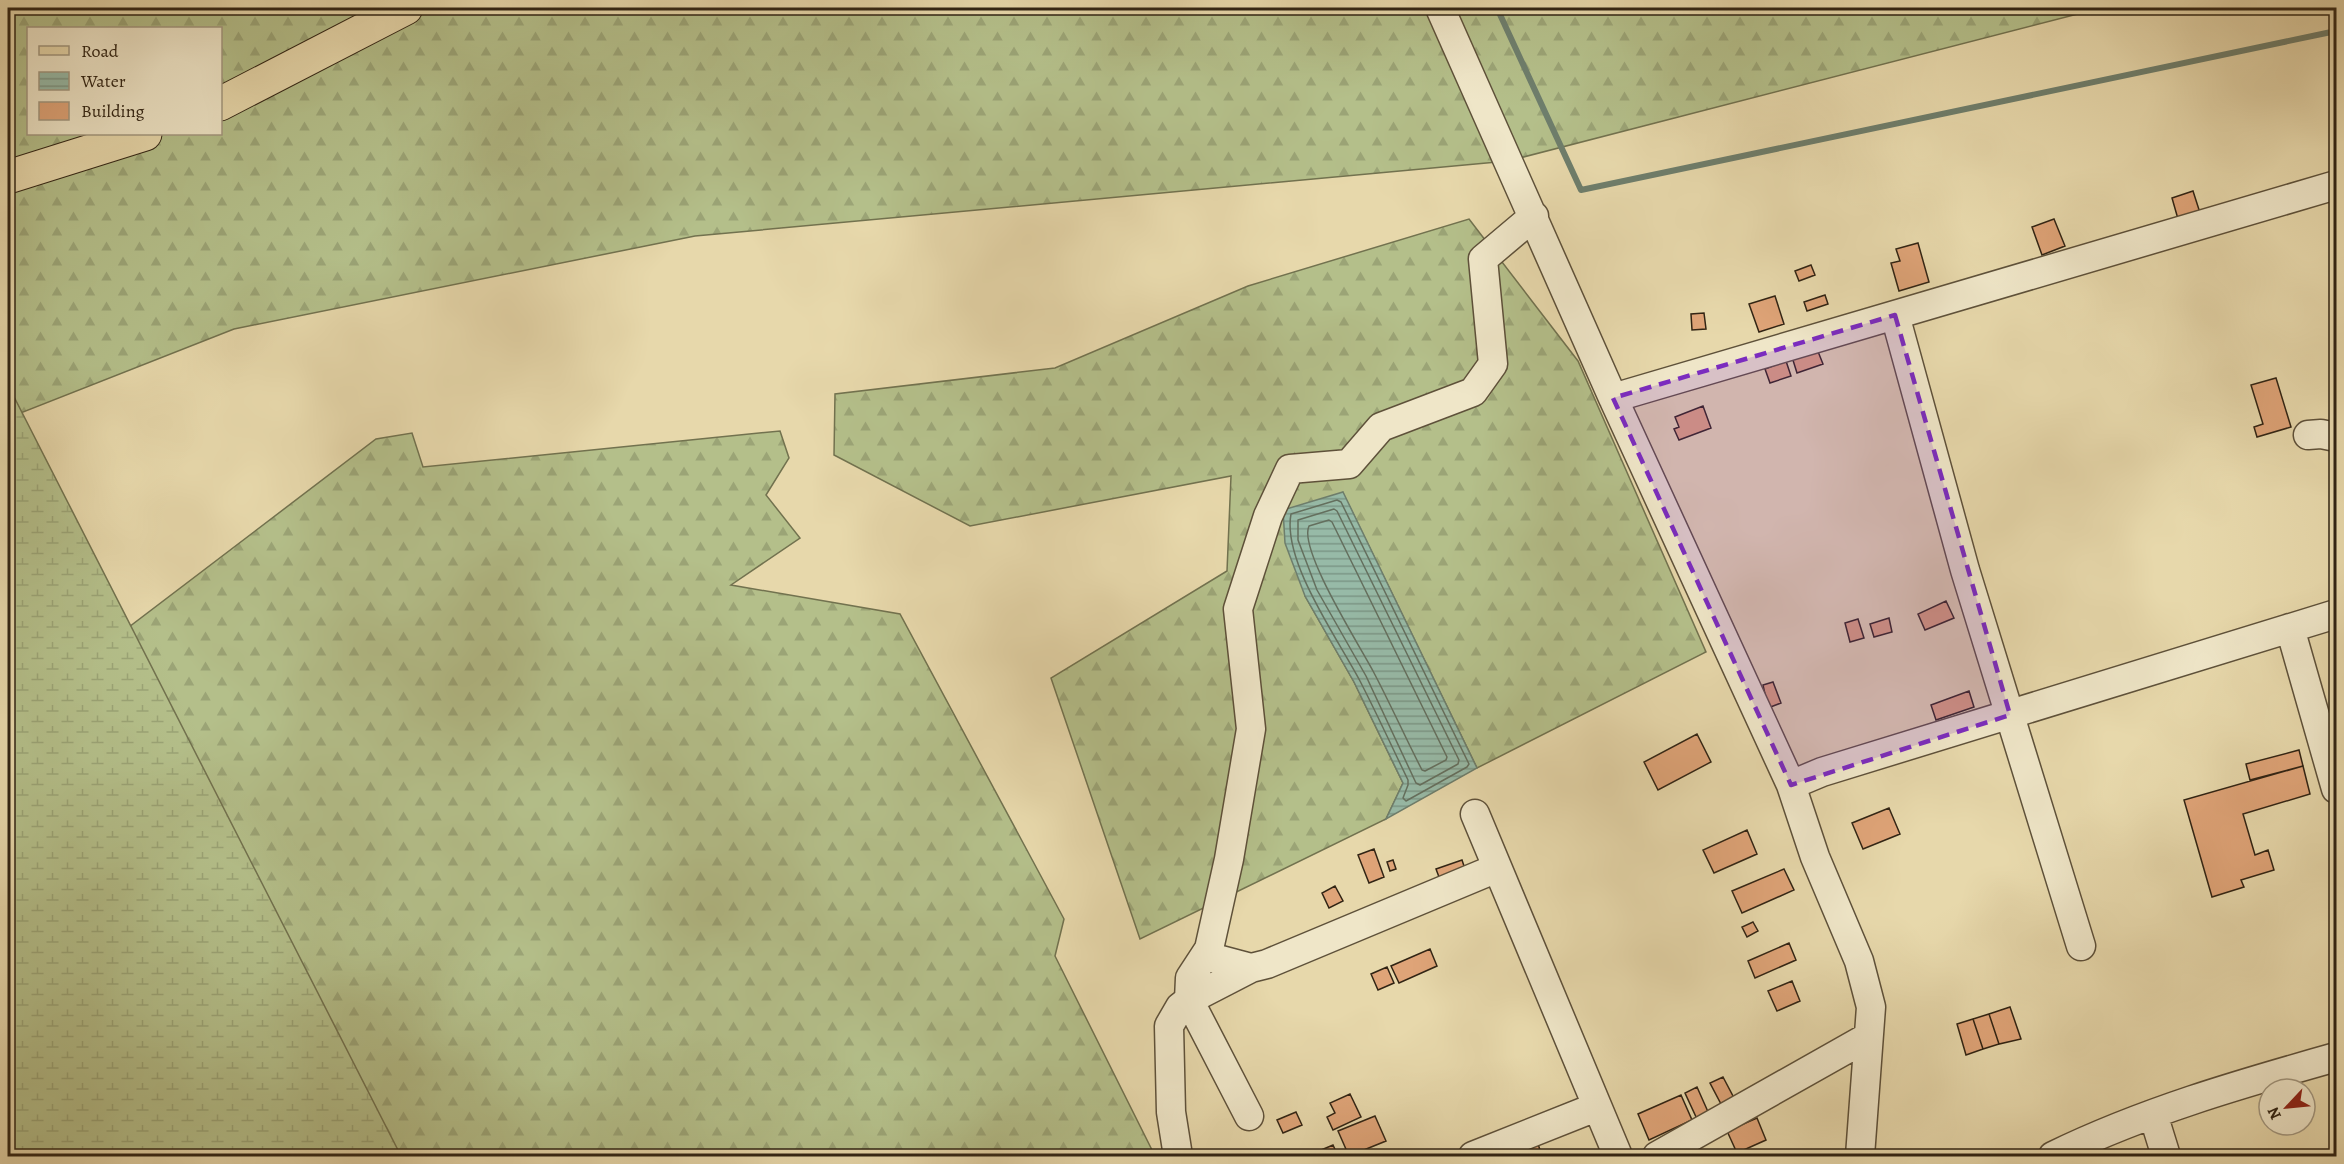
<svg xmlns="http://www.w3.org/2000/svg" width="2344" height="1164" font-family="Alegreya,serif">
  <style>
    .forest { fill: url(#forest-firs); stroke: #72724f; stroke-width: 1.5; fill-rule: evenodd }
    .wetland { fill: url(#wetland-marsh); stroke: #72724f; stroke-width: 1.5 }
    .water { fill: url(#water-rules); stroke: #6e7e6c; stroke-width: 1.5 }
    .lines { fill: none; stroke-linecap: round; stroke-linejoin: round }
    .shore { stroke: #646f5e; stroke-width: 1.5 }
    .stream { stroke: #6e7e6c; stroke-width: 6 }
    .building { fill: #dfa478; stroke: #312414; stroke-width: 1.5 }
    .minor-casing { stroke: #5e513a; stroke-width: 31 }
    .major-casing { stroke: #312414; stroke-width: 35 }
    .minor { stroke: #efe6c8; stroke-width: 28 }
    .major { stroke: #e7d8ab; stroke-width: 33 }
    .marked { fill: #7b2cbf; fill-opacity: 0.2; stroke: #7b2cbf; stroke-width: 4.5; stroke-dasharray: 12 8; stroke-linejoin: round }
  </style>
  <defs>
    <pattern id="forest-firs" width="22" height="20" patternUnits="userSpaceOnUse" patternTransform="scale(1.5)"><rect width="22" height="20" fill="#b4bf8a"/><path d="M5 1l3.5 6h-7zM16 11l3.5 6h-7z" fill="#9ba476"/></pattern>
    <pattern id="wetland-marsh" width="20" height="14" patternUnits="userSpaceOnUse" patternTransform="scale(1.5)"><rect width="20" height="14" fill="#b4bf8a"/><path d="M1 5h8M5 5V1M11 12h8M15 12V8" fill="none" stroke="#9ba476"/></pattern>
    <pattern id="water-rules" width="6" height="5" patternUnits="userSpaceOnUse" patternTransform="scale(1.5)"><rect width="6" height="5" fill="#97baa7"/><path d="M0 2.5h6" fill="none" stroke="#7c9787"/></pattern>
  </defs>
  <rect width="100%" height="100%" fill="#e7d8ab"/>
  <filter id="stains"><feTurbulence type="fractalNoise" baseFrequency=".00333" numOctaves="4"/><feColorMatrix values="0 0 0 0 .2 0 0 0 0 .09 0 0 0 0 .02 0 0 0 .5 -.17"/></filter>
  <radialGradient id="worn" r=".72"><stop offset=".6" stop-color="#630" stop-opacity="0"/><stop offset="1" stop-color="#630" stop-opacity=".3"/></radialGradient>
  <path class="forest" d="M8,8H2101L1508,161L695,236L234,329L8,418ZM28,28H220V134H28Z
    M1469,219L1578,361L1706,652L1477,768L1343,493L1305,596L1354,682L1403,783L1386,819L1140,939L1051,678L1227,571L1231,476L970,526L834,455L835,394L1055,368L1248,286Z
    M780,431L789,458L766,495L800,538L731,585L900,614L1064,919L1055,956L1155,1156H368L108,643L376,439L412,433L423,467Z"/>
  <path class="wetland" d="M8,385L401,1156H8Z"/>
  <path class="water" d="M1343,492L1477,768L1386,819L1403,783L1354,682L1305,596L1285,543L1283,510Z"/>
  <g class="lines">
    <path class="shore" d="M1337,500L1341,502L1469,764L1467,767L1406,801L1403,798L1408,785V780C1392,747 1377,714 1360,681C1338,639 1282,561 1291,514Z
      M1334,509L1337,511L1459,760L1458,764L1420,785L1416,783L1366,676L1317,590L1298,540V520Z
      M1329,520L1332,522L1447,757L1446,760L1425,771L1422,770C1405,737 1390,703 1373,671C1360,646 1298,549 1309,526Z"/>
    <path class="stream" d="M1497,8L1581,190L2336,31"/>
  </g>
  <path class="building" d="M2193,191L2202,219L2180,226L2172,198Z
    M2054,219L2065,246L2042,255L2032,227Z
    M1918,243L1929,282L1899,291L1891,263L1900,261L1896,249Z
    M1811,265L1815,275L1799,281L1795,271Z
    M1825,295L1828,304L1807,311L1804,302Z
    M1775,296L1784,324L1759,332L1749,304Z
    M1704,313L1706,329L1692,330L1691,314Z
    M1817,349L1823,364L1797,373L1792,357Z
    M1786,361L1791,376L1770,383L1765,369Z
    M2276,378L2291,427L2257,437L2254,427L2263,424L2251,385Z
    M1703,406L1711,428L1679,440L1674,429L1679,427L1675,417Z
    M1946,601L1954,618L1925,630L1918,614Z
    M1889,618L1892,632L1874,637L1870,624Z
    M1858,619L1864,638L1850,642L1845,623Z
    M1773,682L1781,703L1768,708L1763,685Z
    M1969,691L1974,707L1936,720L1931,705Z
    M1697,734L1711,762L1658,790L1644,762Z
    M2299,750L2303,766L2250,780L2246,764Z
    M2303,766L2310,794L2243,814L2255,855L2268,850L2274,870L2241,880L2244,887L2212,897L2184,800Z
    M1889,808L1900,834L1863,849L1852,823Z
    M1747,830L1757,854L1714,873L1703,850Z
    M1374,849L1384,877L1369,883L1358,855Z
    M1393,860L1396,869L1390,871L1387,862Z
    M1462,860L1467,875L1442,885L1436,869Z
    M1784,869L1794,890L1742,913L1732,891Z
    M1335,886L1343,901L1329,908L1322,893Z
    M1753,922L1758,931L1747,937L1742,927Z
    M1789,943L1796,960L1755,978L1748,961Z
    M1430,949L1437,966L1399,983L1391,966Z
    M1387,967L1394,983L1378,990L1371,974Z
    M1792,981L1800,1001L1777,1011L1768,991Z
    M2010,1007L2021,1039L1999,1044L1989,1014Z
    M1989,1014L1999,1044L1983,1049L1973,1019Z
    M1973,1019L1983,1049L1966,1055L1957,1024Z
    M1723,1077L1734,1098L1721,1104L1710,1083Z
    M1697,1087L1709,1114L1697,1119L1685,1093Z
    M1350,1094L1361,1117L1333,1130L1327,1117L1335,1113L1330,1103Z
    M1681,1095L1692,1120L1649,1140L1638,1114Z
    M1296,1112L1302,1125L1283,1133L1277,1120Z
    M1375,1116L1386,1141L1349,1156L1338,1131Z
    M1757,1118L1766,1140L1737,1153L1727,1131Z
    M1536,1138L1542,1156H1509Z
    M1333,1145L1338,1156H1315L1314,1153Z"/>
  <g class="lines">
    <defs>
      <path id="minor" d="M1440,8L1613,398L1791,785L1815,857L1859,961L1871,1007L1860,1156
        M1895,315L1965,570L2081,946
        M1613,398L2336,185
        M2308,435L2321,434L2336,437
        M2290,628L2336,789
        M1791,785L1822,772L2336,614
        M1475,814L1618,1156
        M1206,956L1251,968L1267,964L1497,868
        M2153,1114L2166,1156
        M1249,1116L1189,1000L1251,968
        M1178,1156L1171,1112L1169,1026L1180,1007L1189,1000L1190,978L1209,949L1229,859L1251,729L1238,609L1268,516L1290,469L1349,464L1381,427L1473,392L1493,364L1483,259L1534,216
        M1473,1156L1596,1107
        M1657,1156L1868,1037
        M2053,1156C2143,1112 2240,1084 2336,1057"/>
      <path id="major" d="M220,104L406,8
        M8,177L145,134"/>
    </defs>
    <use href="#minor" class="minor-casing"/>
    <use href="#major" class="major-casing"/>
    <use href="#minor" class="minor"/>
    <use href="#major" class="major"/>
  </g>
  <path class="marked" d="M1895,315L2010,715L1791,785L1613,398Z"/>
  <rect width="2344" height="1164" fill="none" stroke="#e7d8ab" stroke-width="30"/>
  <rect x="9" y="9" width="2326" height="1146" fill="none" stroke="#312414" stroke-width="3"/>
  <rect x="15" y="15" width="2314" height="1134" fill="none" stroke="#312414" stroke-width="1.5"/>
  <rect x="27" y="27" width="195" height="108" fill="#efe6c8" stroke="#a39880" stroke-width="1.5"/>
  <rect x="39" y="46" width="30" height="9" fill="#e7d8ab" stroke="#a39880" stroke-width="1.5"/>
  <text x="81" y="57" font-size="18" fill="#312414">Road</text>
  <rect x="39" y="72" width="30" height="18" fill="url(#water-rules)" stroke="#a39880" stroke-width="1.5"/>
  <text x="81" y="87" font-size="18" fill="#312414">Water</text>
  <rect x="39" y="102" width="30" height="18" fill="#dfa478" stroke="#a39880" stroke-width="1.5"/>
  <text x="81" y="117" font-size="18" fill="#312414">Building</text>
  <g transform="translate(2287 1107) rotate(244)"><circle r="28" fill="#efe6c8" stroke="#a39880" stroke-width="1.5"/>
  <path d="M0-4.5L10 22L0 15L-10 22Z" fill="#8f2418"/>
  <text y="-9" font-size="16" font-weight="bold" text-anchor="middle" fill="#312414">N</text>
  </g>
  <rect width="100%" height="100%" filter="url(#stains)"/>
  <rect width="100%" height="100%" fill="url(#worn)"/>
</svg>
